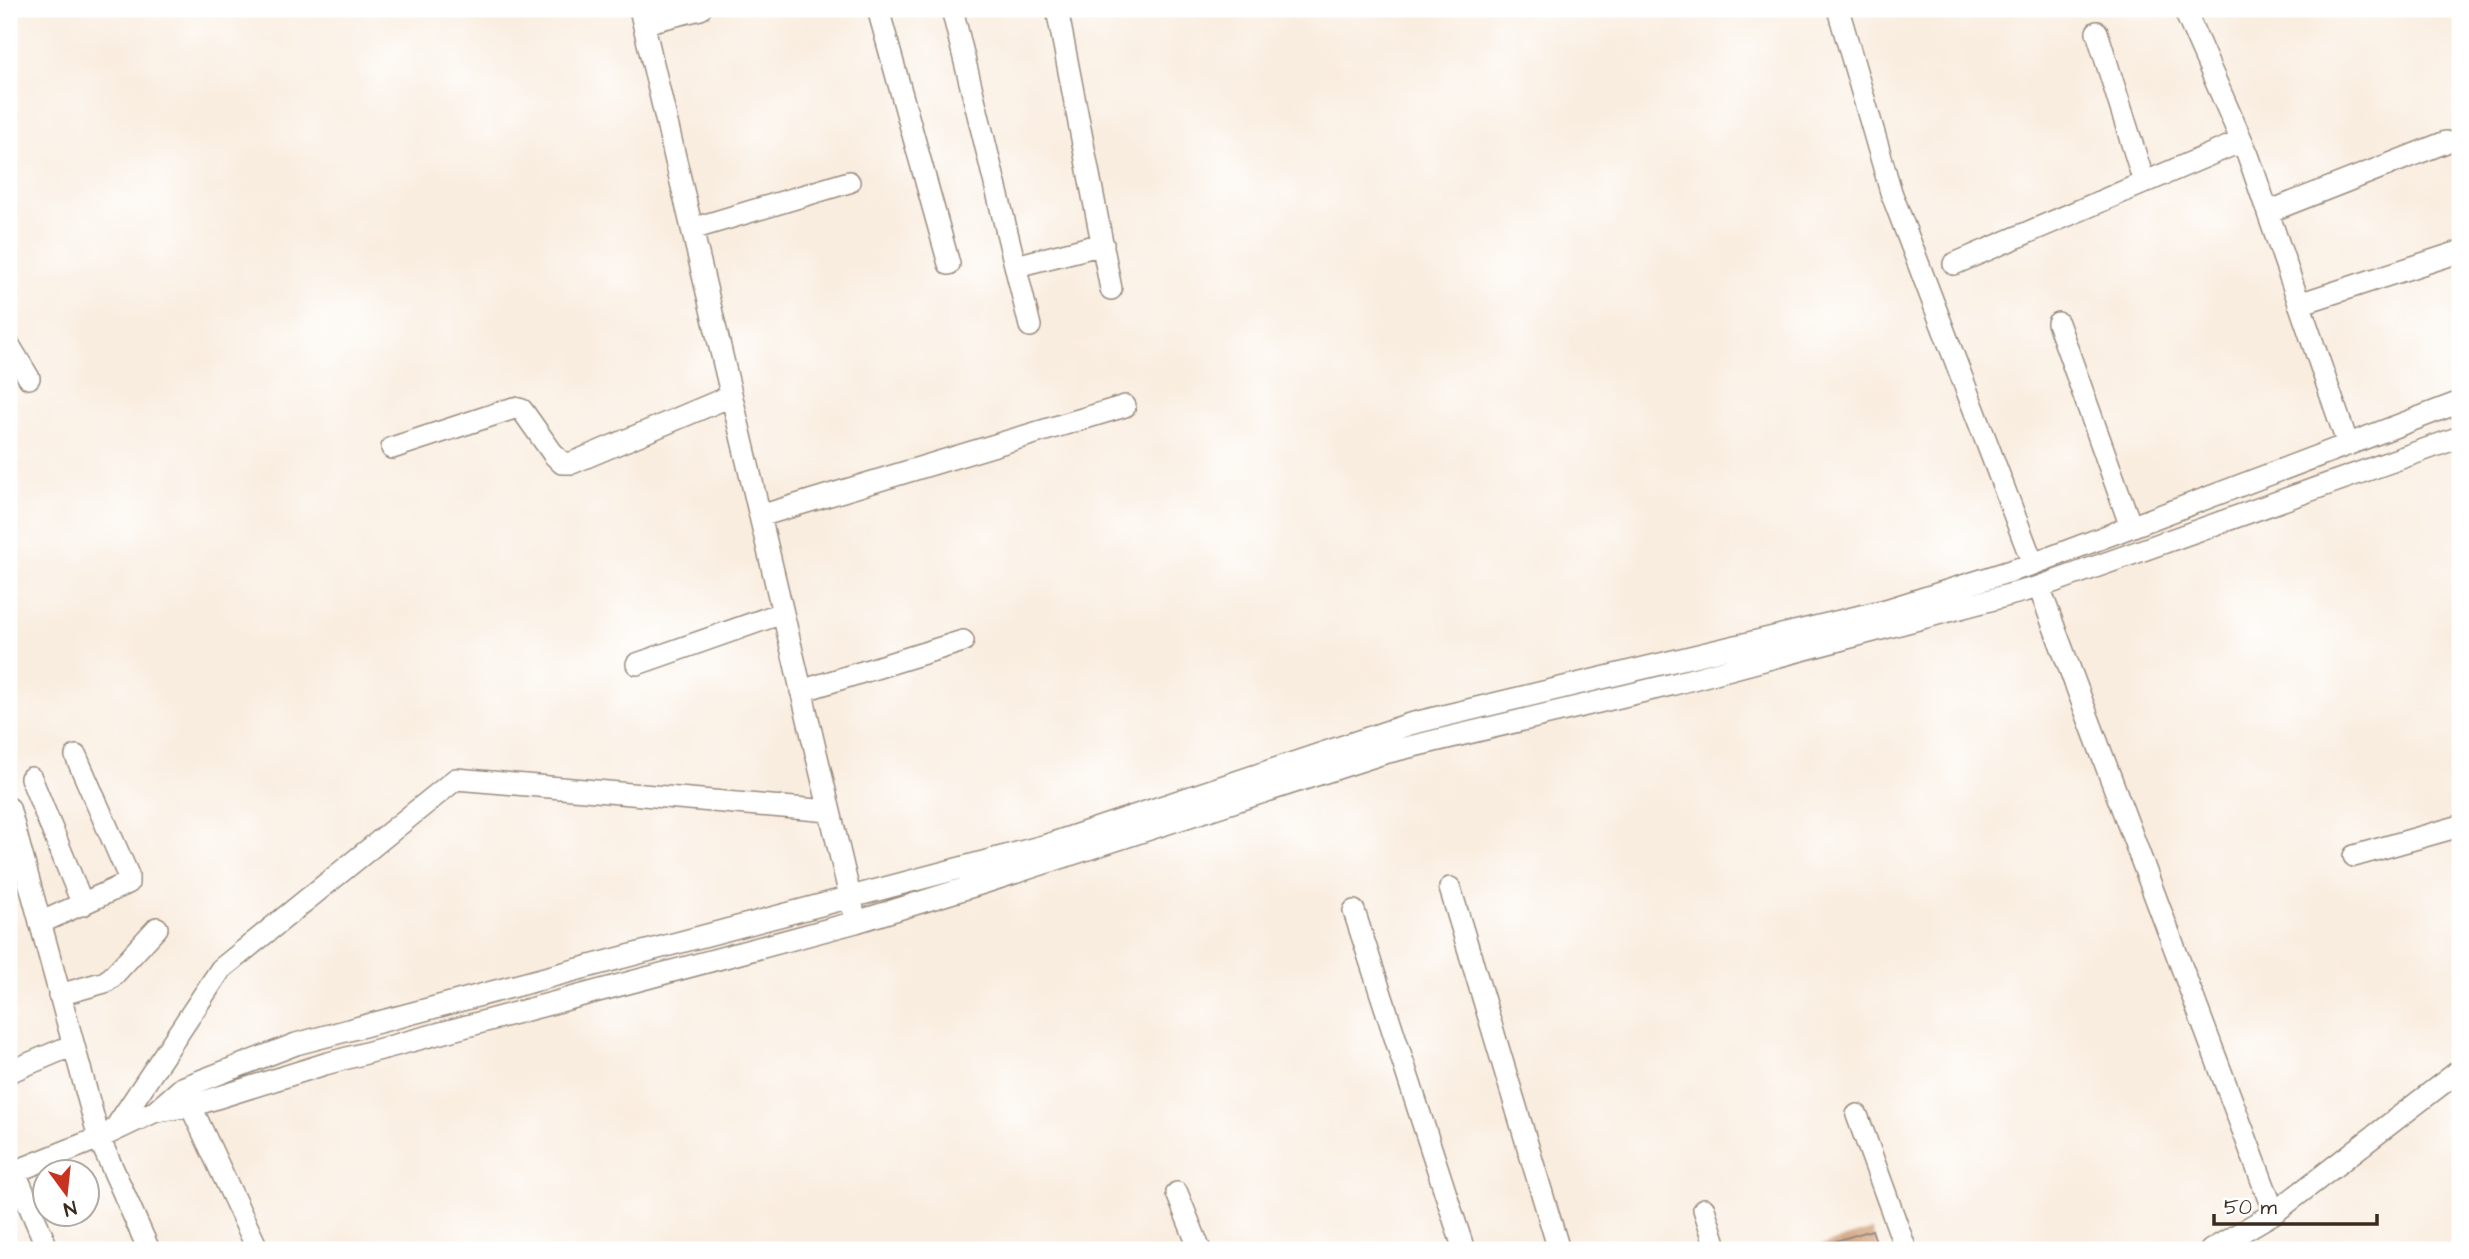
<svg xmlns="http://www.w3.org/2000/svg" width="2469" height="1259" font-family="'Architects Daughter',sans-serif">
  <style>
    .building { fill: #ce9c76 }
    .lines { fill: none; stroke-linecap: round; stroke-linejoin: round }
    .minor-casing { stroke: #9a8c7e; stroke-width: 24 }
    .minor { stroke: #fff; stroke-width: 21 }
  </style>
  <rect width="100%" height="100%" fill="#fff"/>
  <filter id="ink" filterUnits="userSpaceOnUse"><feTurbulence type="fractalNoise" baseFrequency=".0143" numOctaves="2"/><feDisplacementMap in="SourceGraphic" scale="14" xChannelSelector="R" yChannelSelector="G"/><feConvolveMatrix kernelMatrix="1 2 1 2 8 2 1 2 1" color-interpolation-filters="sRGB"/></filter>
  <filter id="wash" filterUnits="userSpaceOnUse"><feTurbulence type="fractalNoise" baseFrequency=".00686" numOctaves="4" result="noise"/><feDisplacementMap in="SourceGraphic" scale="28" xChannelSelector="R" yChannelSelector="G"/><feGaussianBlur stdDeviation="1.57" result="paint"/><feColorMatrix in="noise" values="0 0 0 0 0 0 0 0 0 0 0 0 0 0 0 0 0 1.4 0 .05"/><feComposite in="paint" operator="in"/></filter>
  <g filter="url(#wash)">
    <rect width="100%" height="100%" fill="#f9eddf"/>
    <g id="blocks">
      <path class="building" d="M1872,1230L1879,1250H1820L1819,1246Z"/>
    </g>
  </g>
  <g filter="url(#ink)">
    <use href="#blocks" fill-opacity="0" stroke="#9a8c7e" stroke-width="2"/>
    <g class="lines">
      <defs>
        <path id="minor" d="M640,9L853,909
          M878,9L949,264
          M952,9L1030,326
          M1057,9L1111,289
          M1838,9L1891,192L2033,564
          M2184,9L2248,155L2348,445
          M644,23L700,9
          M2097,32L2144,182
          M2268,212L2446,142
          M692,229L849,182
          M1954,264L2230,146L2243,144
          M1016,266L1103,244
          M2299,304L2459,252
          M2058,323L2131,527
          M9,345L29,378
          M392,448L514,408L522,410L554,455L562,463H572L731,396
          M760,516L1125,406
          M2039,587L2274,1213
          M637,664L782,613
          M801,691L963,641
          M31,778L83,905
          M9,808L99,1138L149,1250
          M2354,856L2460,826
          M1450,888L1559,1250
          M1354,911L1464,1250
          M40,923L128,883V875L76,756
          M59,995L105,982L111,978L157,928
          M9,1072L73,1045
          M186,1096L258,1250
          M156,1111L191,1106L325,1064L856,922L983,883L1384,753L1674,684L2039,587L2460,437
          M1857,1115L1906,1250
          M114,1130L221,969L456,779L829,811
          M15,1172L48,1250
          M9,1174L99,1138L156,1111L182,1088L296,1044L1047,845L1410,724L1886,610L2033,564L2460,402
          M1177,1193L1200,1250
          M1704,1209L1717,1250
          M2211,1250L2274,1213L2460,1070"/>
      </defs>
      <use href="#minor" class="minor-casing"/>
      <use href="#minor" class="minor"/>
    </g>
  </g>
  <rect width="2469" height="1259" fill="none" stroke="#fff" stroke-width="35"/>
  <g transform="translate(66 1193) rotate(165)"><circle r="33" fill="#ffffff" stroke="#b1aaa5" stroke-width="2"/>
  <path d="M0-5L12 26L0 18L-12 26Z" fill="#c8321e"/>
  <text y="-10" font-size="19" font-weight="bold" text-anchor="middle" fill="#3b2a1e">N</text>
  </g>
  <path d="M2214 1214v10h163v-10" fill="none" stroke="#3b2a1e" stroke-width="3.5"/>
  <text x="2224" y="1214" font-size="21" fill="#3b2a1e" stroke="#ffffff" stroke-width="5" paint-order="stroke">50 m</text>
</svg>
